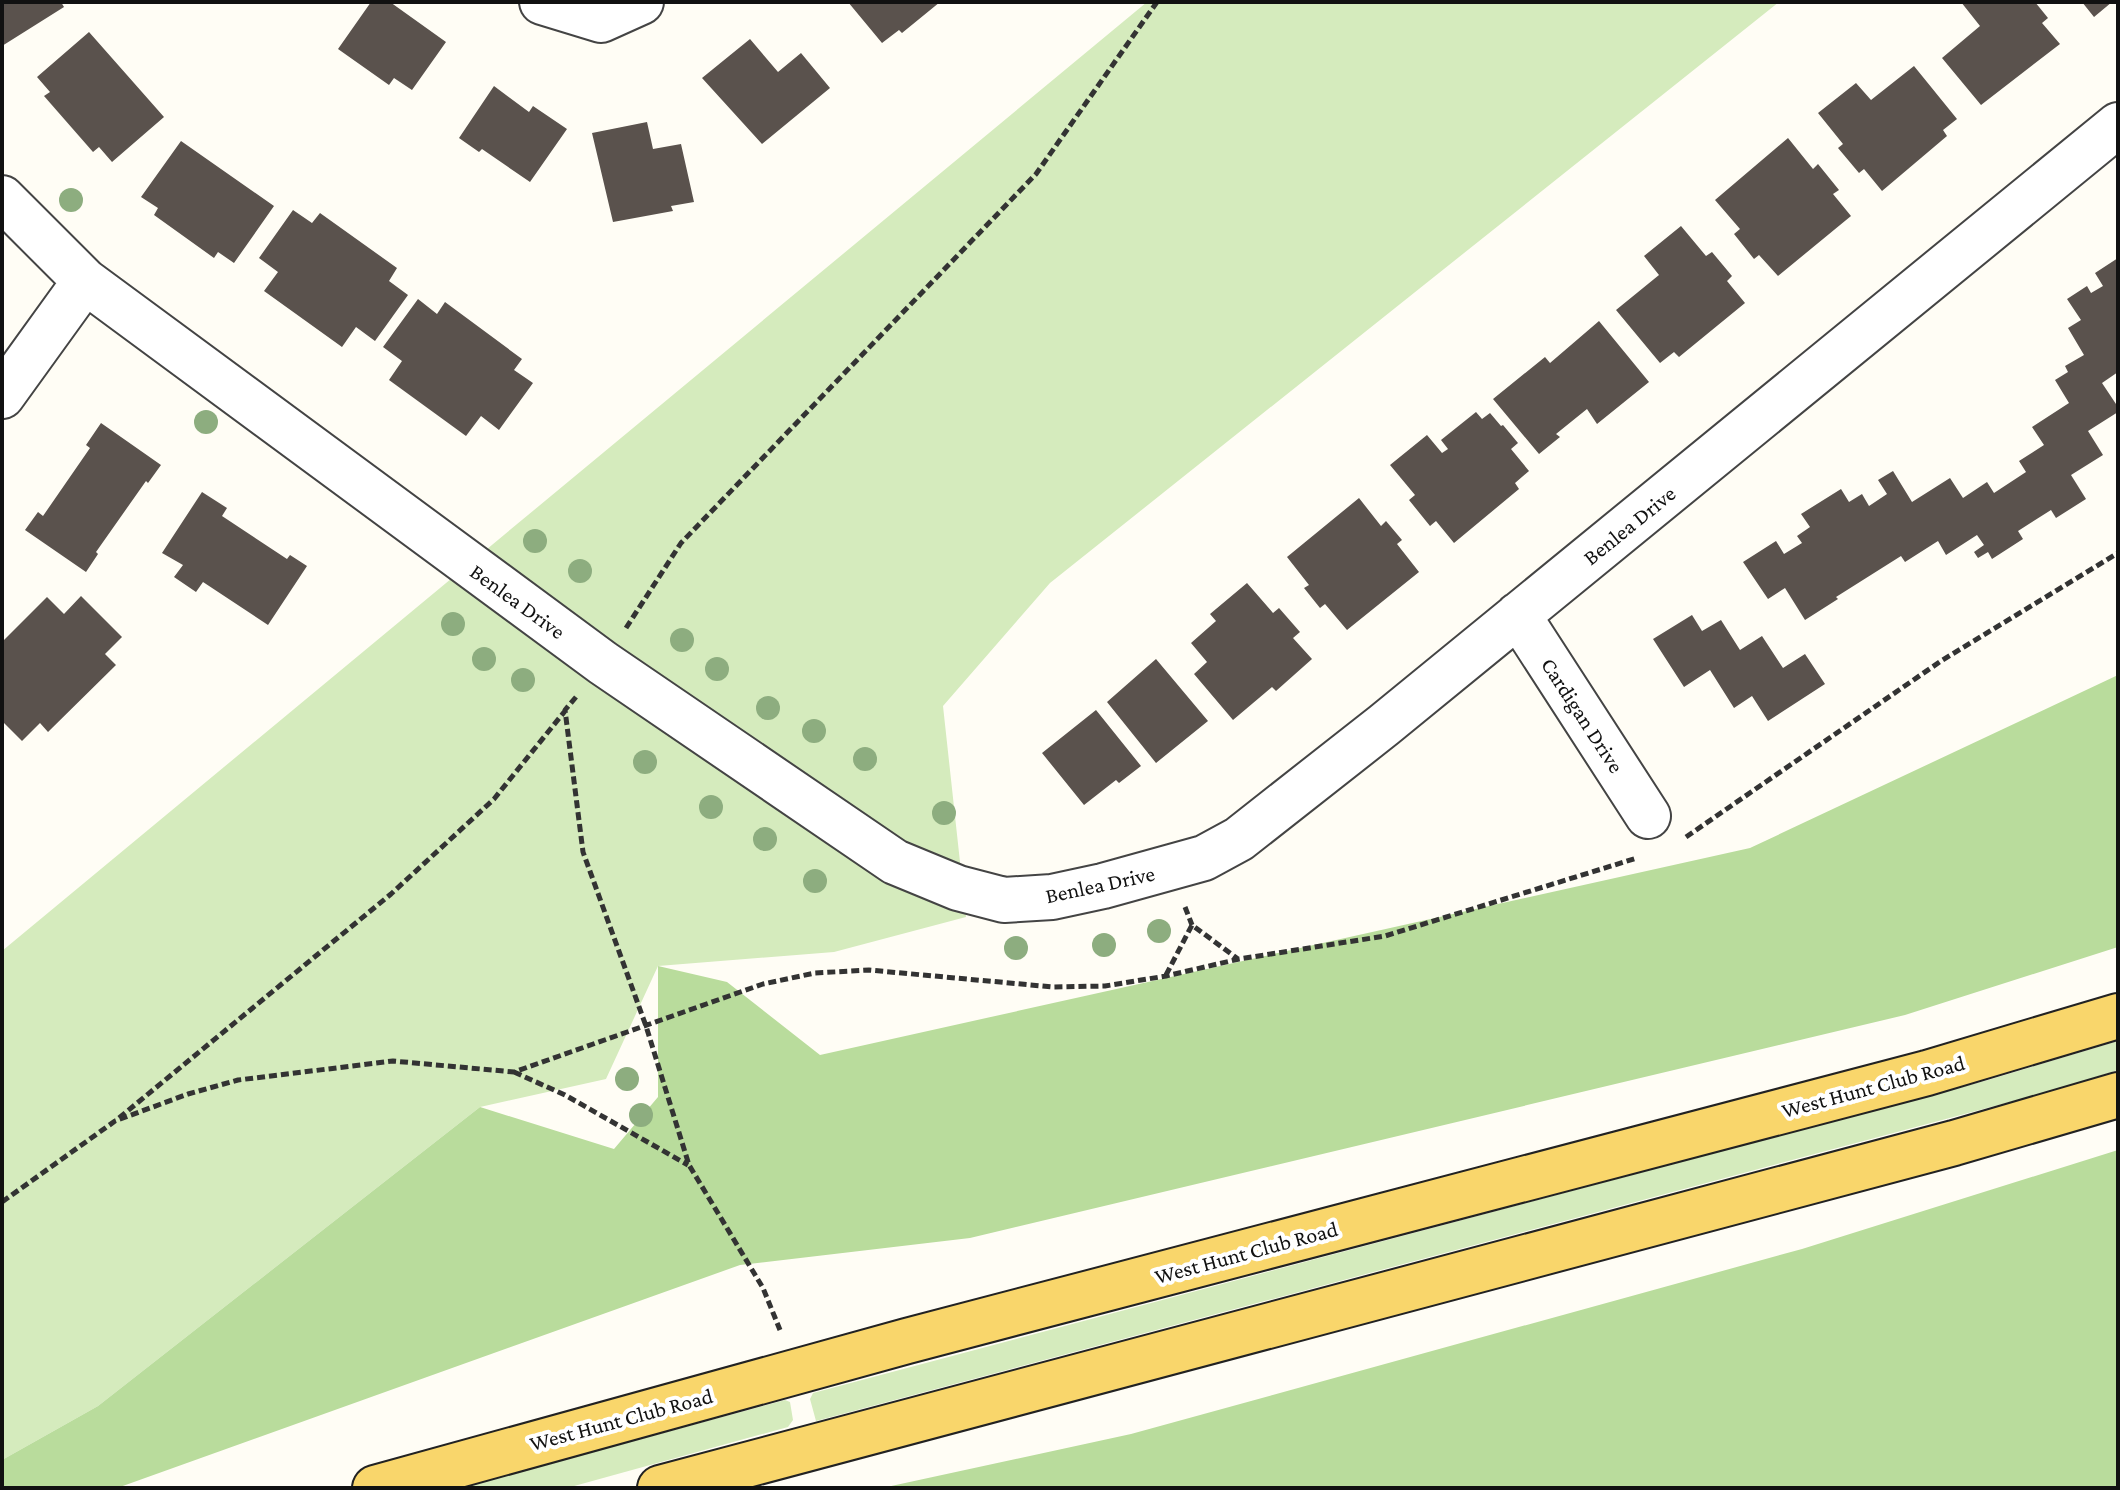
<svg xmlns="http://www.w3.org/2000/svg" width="2120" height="1490" font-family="'Crimson Pro',serif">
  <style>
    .green { fill: #d5ebbd }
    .forest { fill: #b9dc9c }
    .building { fill: #5a524d }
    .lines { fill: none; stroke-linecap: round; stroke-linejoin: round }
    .minor-casing { stroke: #444; stroke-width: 48 }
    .major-casing { stroke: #222; stroke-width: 48 }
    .path { stroke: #333; stroke-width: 5; stroke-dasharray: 8 4; stroke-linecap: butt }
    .minor { stroke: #fff; stroke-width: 44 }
    .major { stroke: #f9d66b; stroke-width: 44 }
    .tree { fill: #8dad7f }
    .labels { text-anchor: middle; stroke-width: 8; stroke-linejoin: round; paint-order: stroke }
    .street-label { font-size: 22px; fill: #111; stroke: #fff }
  </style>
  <rect width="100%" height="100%" fill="#fffdf5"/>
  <path class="green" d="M1147,2H1779L1050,583L943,706L966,917L834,952L658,966L606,1079L480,1107L98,1406L2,1460V951Z
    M2118,1041V1070L2058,1089L816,1421L810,1399L813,1393L1988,1080Z
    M785,1400L790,1402L793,1420L788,1427L567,1488H459Z"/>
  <path class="forest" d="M2118,675V947L1905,1015L970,1238L740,1265L120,1487L2,1488V1460L98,1406L480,1107L614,1149L658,1097V966L727,982L820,1055L1750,848Z
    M2118,1150V1488H882L1131,1434L1802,1249Z"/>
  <path class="building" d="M2,2H61L64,7L2,46Z
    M371,2H390L446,42L412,90L394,78L389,85L338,49Z
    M848,2H940L902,33L899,30L882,43Z
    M1961,2H2035L2048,18L2042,23L2060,44L1981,105L1942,58L1980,26Z
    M2082,2H2112L2094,17Z
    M89,32L164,117L112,162L99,147L93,152L44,96L50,92L37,77Z
    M750,39L778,72L801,53L830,88L762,144L702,78Z
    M1914,66L1957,119L1943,130L1947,136L1882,191L1864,169L1859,173L1838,148L1843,144L1818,113L1856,83L1871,100Z
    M494,86L529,112L533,106L567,129L530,182L482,149L479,152L459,138Z
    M647,122L653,149L681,144L694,202L671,206L673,211L613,222L592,133Z
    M1788,138L1813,169L1818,164L1839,190L1833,194L1851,216L1778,276L1759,255L1754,259L1734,234L1740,229L1715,200Z
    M181,141L274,206L234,263L218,252L214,258L154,215L158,208L141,197Z
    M293,210L312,223L320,213L397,268L389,281L408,295L375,341L356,327L342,347L264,291L278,272L259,258Z
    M1681,226L1706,256L1712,252L1732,276L1727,281L1745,303L1679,357L1674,352L1660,363L1616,310L1659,275L1644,256Z
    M2118,258V372L2102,383L2118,407V412L2088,431L2103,455L2071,475L2086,499L2056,518L2051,510L2018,531L2023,539L1992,559L1988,552L1978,558L1974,552L1984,545L1977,535L1946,555L1938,541L1905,562L1901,556L1836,597L1838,599L1805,620L1785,588L1768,599L1743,562L1776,541L1784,554L1802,543L1797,536L1810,527L1801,514L1841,489L1849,502L1862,494L1869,506L1887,494L1878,480L1893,471L1912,502L1950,478L1963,498L1987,482L1994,493L2026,472L2019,461L2044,445L2032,427L2069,403L2055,380L2068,372L2065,366L2084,355L2068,328L2081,320L2067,299L2087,286L2091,293L2103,286L2095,273Z
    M418,299L437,314L445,302L522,359L514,370L533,383L499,430L481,416L466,436L389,380L402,361L383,347Z
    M1599,321L1649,382L1597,424L1587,409L1556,434L1560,437L1539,454L1493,399L1545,357L1550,363Z
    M1476,412L1482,419L1490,413L1501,426L1503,425L1518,443L1511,449L1529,471L1515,483L1519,489L1454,543L1436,521L1430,526L1409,500L1415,495L1390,465L1427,435L1442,453L1448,449L1441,440Z
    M101,423L161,465L148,483L146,481L96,552L98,554L86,572L25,530L38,512L43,516L90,448L86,445Z
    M202,492L227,508L222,516L287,559L290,555L307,566L268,625L203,582L196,592L174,577L183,565L162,553Z
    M1359,498L1381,526L1386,521L1402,540L1397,544L1419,572L1347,630L1325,604L1320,608L1304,588L1309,585L1287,557Z
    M1247,583L1273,613L1279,608L1300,632L1293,638L1312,659L1276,691L1272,687L1233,720L1194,674L1207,662L1191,643L1216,621L1210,614Z
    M81,596L122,637L105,654L116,665L48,732L40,723L22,741L2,721V642L47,597L64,614Z
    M1692,615L1702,631L1721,620L1740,650L1762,636L1783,668L1805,654L1825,684L1768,721L1752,696L1734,708L1710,670L1684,687L1653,639Z
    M1156,659L1208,721L1156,763L1107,702Z
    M1096,710L1141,766L1119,783L1116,780L1084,805L1042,753Z"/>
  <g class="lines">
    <defs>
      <path id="minor" d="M542,2L601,20L641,2
        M2,198L85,281L603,663L895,862L958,888L1004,900L1052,897L1103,886L1204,858L1239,839L1384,725L2118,125
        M2,396L85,281
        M1518,615L1648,816"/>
      <path id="major" d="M375,1488L907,1341L1927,1073L2118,1016
        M660,1488L1954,1143L2118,1095"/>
    </defs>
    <use href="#minor" class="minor-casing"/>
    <use href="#major" class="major-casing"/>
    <path class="path" d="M626,628L681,543L1036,174L1157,2
      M576,697L565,710L583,852L646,1026L689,1165L763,1288L780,1330
      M1686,837L1941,661L2118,553
      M1185,907L1192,925
      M1166,975L1192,925L1238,959
      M514,1072L565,1095L688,1165
      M119,1118L391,894L494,799L565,711
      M2,1202L115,1121L188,1094L238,1080L393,1061L514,1072L763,984L815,973L869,970L1053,987L1105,986L1166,976L1239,959L1385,936L1637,858"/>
    <use href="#minor" class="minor"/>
    <use href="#major" class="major"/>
  </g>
  <g class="tree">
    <circle cx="71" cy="200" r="12"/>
    <circle cx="206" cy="422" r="12"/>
    <circle cx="535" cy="541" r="12"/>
    <circle cx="580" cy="571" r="12"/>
    <circle cx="453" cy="624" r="12"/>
    <circle cx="682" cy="640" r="12"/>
    <circle cx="484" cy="659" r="12"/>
    <circle cx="717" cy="669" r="12"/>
    <circle cx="523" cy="680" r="12"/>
    <circle cx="768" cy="708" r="12"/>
    <circle cx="814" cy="731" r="12"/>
    <circle cx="865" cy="759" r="12"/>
    <circle cx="645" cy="762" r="12"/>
    <circle cx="711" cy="807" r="12"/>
    <circle cx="944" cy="813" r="12"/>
    <circle cx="765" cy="839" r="12"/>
    <circle cx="815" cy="881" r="12"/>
    <circle cx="1159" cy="931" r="12"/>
    <circle cx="1104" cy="945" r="12"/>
    <circle cx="1016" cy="948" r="12"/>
    <circle cx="627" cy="1079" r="12"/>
    <circle cx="641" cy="1115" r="12"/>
  </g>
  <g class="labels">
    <g class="street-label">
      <text transform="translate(1629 525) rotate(-39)" y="8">Benlea Drive</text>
      <text transform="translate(518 601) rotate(36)" y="8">Benlea Drive</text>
      <text transform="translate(1583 715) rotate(57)" y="8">Cardigan Drive</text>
      <text transform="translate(1100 884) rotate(-12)" y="8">Benlea Drive</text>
      <text transform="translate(1873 1086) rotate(-15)" y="8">West Hunt Club Road</text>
      <text transform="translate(1246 1252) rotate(-15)" y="8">West Hunt Club Road</text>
      <text transform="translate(621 1419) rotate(-15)" y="8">West Hunt Club Road</text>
    </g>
  </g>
  <rect width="2120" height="1490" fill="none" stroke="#111111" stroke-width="8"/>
</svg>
